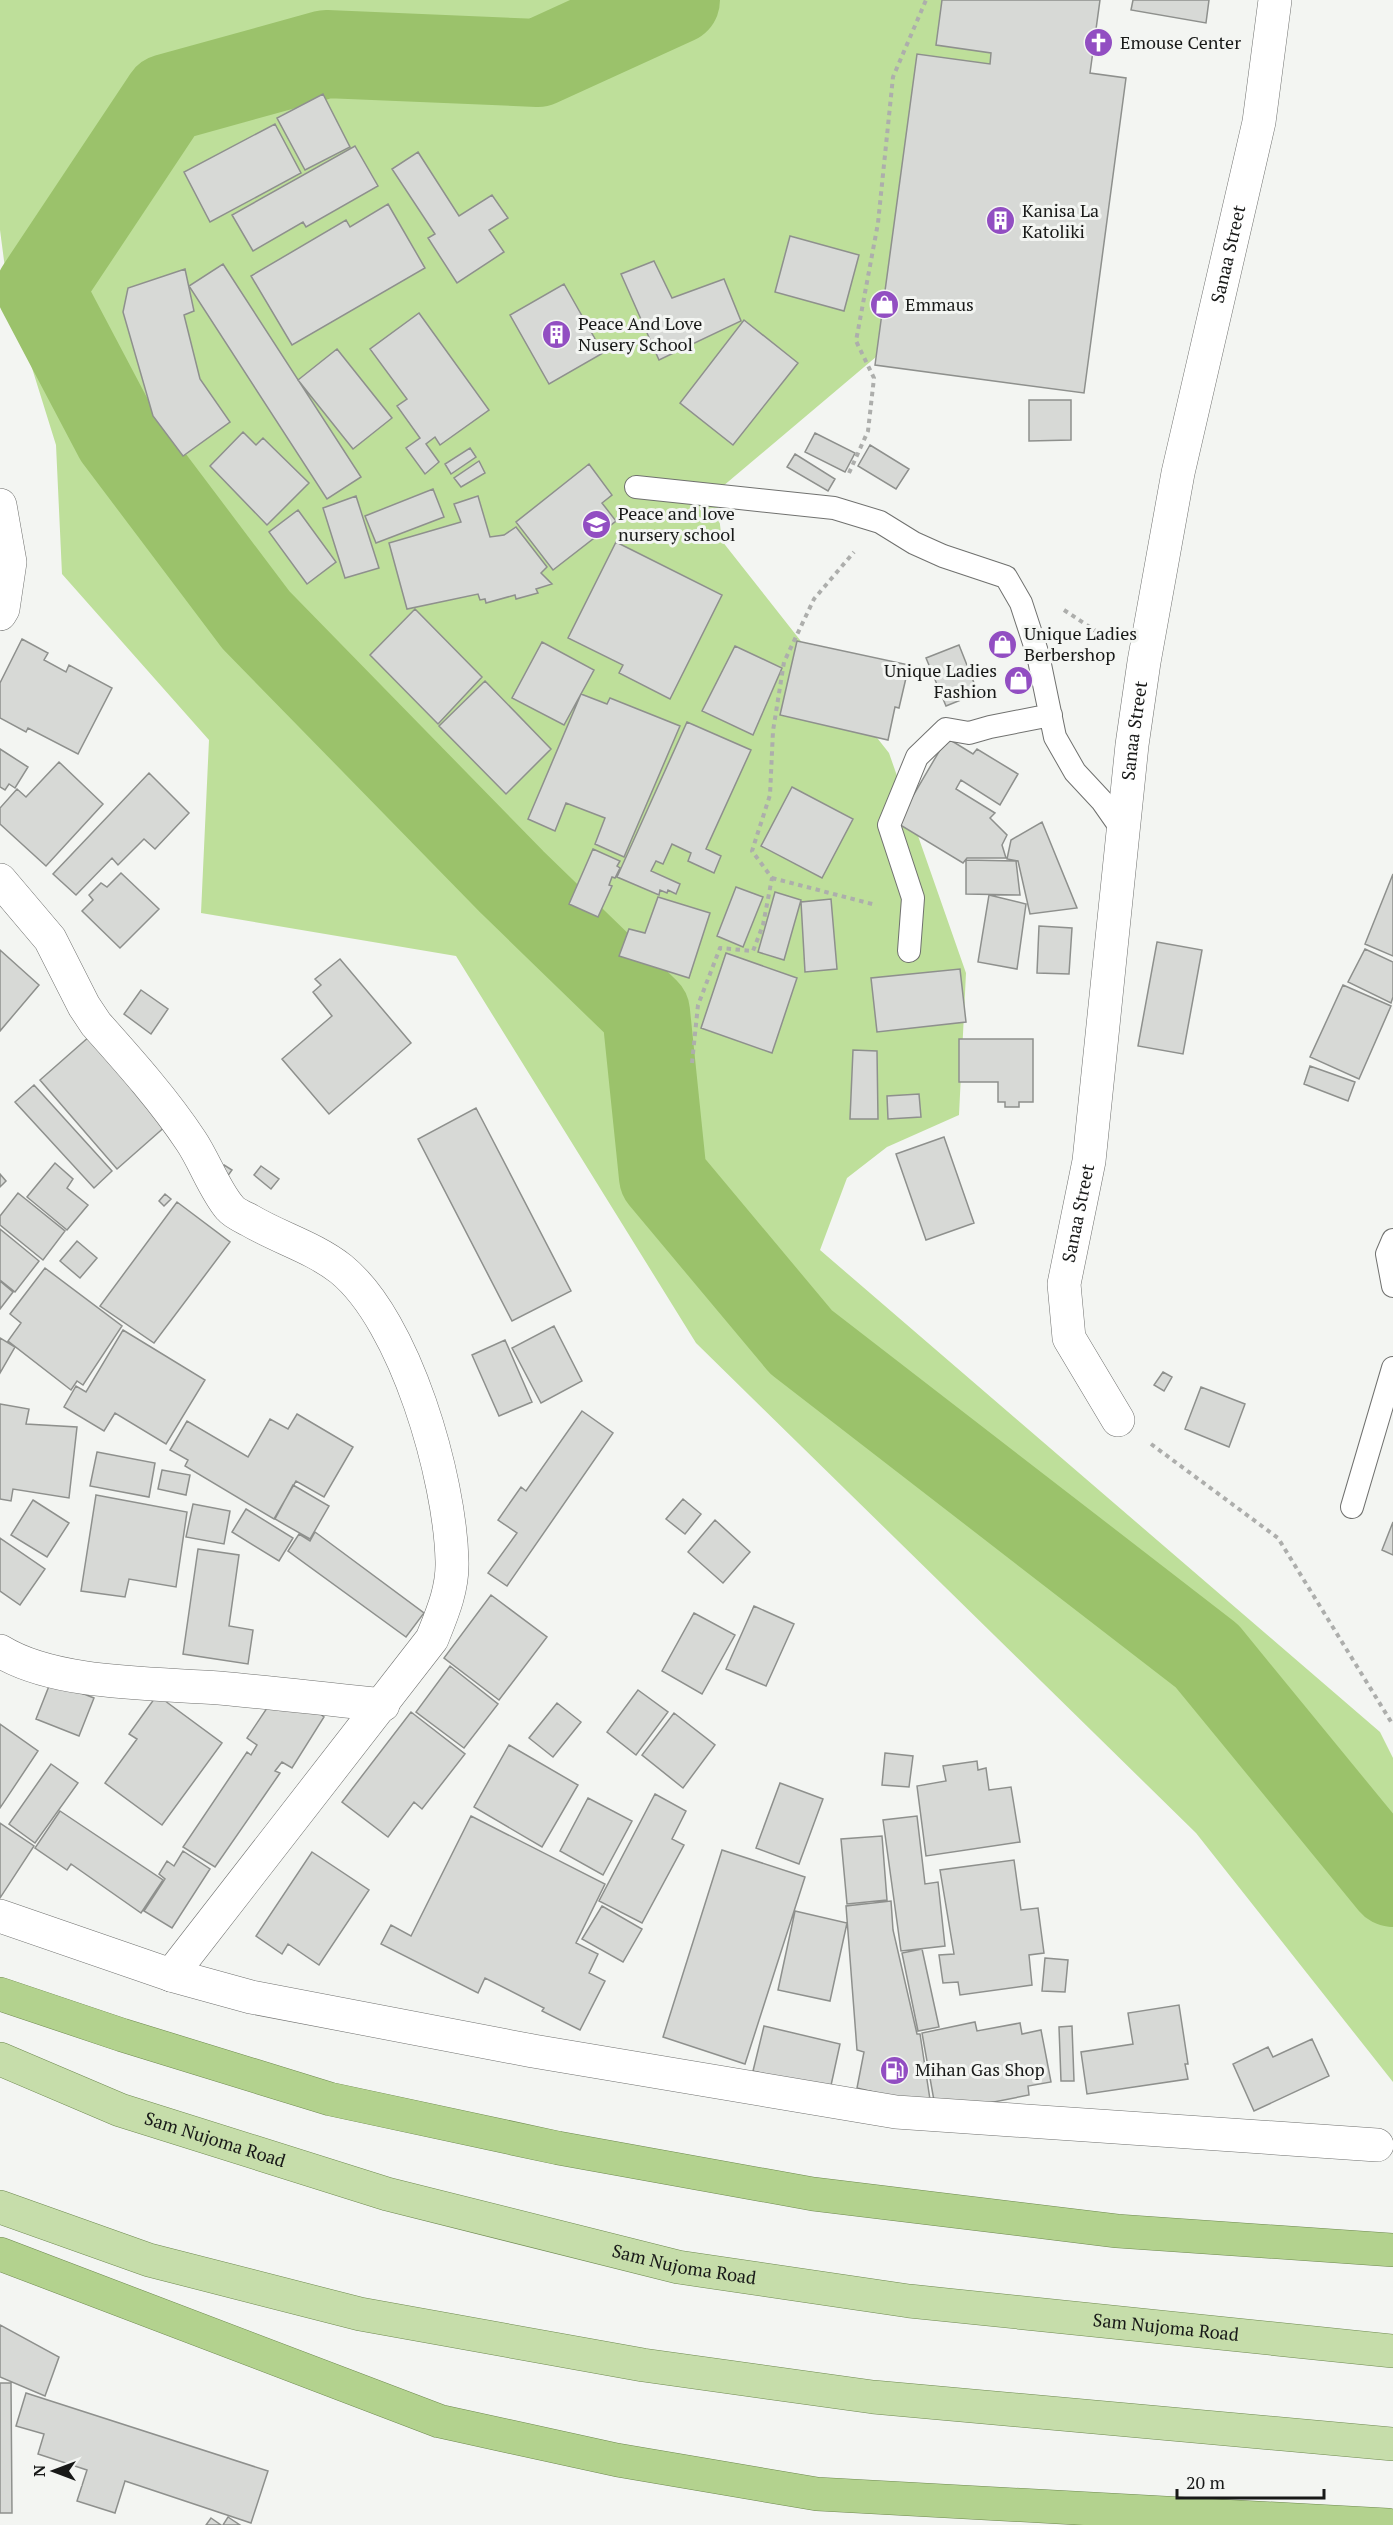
<svg xmlns="http://www.w3.org/2000/svg" width="1393" height="2525" font-family="'PT Serif',serif">
  <style>
    .green { fill: #bedf9a }
    .lines { fill: none; stroke-linecap: round; stroke-linejoin: round }
    .river { stroke: #9bc26b; stroke-width: 88 }
    .building { fill: #d7d9d6; stroke: #8e908d; stroke-width: 1.5 }
    .service-casing { stroke: #70716f; stroke-width: 24 }
    .minor-casing { stroke: #70716f; stroke-width: 34 }
    .primary-casing { stroke: #708a52; stroke-width: 34 }
    .trunk-casing { stroke: #708a52; stroke-width: 34 }
    .path { stroke: #adaeac; stroke-width: 4; stroke-dasharray: 4.5 4.5; stroke-linecap: butt }
    .service { stroke: #fff; stroke-width: 22 }
    .minor { stroke: #fff; stroke-width: 33 }
    .primary { stroke: #c6ddaa; stroke-width: 33 }
    .trunk { stroke: #b3d28e; stroke-width: 33 }
    .labels { text-anchor: middle; stroke-width: 6; stroke-linejoin: round; paint-order: stroke }
    .poi-label { font-size: 18px; fill: #181918; stroke: #f3f5f2; text-anchor: start }
    .street-label { font-size: 18px; fill: #181918; stroke: #f3f5f2 }
  </style>
  <rect width="100%" height="100%" fill="#f3f5f2"/>
  <path class="green" d="M0,0H1082L915,324L716,492L722,541L889,753L966,973L959,1115L887,1147L847,1178L820,1250L1380,1732L1393,1758V2082L1196,1833L696,1343L456,956L201,913L209,740L62,574L56,445L8,291L0,230Z"/>
  <g class="lines">
    <path class="river" d="M676,0L538,63L326,54L167,98L40,289L118,437L256,620L512,882L646,1012L663,1177L801,1342L1207,1656L1393,1883"/>
  </g>
  <path class="building" d="M942,0H1100L1090,73L1126,78L1084,393L875,365L917,54L990,64L991,53L936,45Z
    M1133,0H1209L1206,23L1131,10Z
    M323,94L350,147L305,170L277,118Z
    M275,124L301,173L210,222L184,172Z
    M355,146L378,186L306,227L303,222L253,251L232,215Z
    M418,152L459,216L492,195L508,218L489,230L504,252L457,283L428,238L435,234L392,169Z
    M388,204L425,268L292,345L251,276L346,220L350,227Z
    M790,236L859,255L844,311L775,292Z
    M654,261L672,298L724,279L741,321L659,360L621,274Z
    M223,264L361,477L327,499L189,286Z
    M185,269L194,311L184,315L200,379L230,422L183,456L153,416L123,312L128,288Z
    M564,284L603,353L549,384L510,315Z
    M419,313L489,410L440,445L435,437L426,444L439,462L425,474L406,448L420,438L397,406L407,399L370,349Z
    M744,320L798,363L733,445L680,403Z
    M337,349L392,418L353,449L298,380Z
    M1029,400H1071V440L1029,441Z
    M243,432L256,445L263,438L309,483L267,525L210,466Z
    M815,433L855,453L845,472L805,452Z
    M870,445L909,469L896,489L858,466Z
    M470,448L476,457L451,474L445,464Z
    M795,454L835,479L828,491L787,467Z
    M479,461L485,473L461,487L454,478Z
    M589,464L612,495L602,503L616,521L553,570L516,522Z
    M433,489L444,517L376,543L365,516Z
    M356,496L379,568L345,578L323,508Z
    M478,496L490,537L504,535L516,527L547,567L541,573L552,584L536,589L538,593L516,599L515,595L486,603L485,599L480,600L478,594L407,609L389,543L461,522L454,504Z
    M298,510L336,562L307,584L269,532Z
    M616,542L722,595L670,699L619,673L623,665L568,638Z
    M415,609L482,677L438,724L370,655Z
    M22,639L48,653L44,660L66,672L69,665L112,688L78,754L28,728L26,732L0,718V683Z
    M797,641L909,665L899,708L895,707L888,740L780,715Z
    M542,642L594,670L564,725L512,698Z
    M959,645L978,693L946,706L926,658Z
    M735,646L782,668L753,735L702,711Z
    M485,681L551,749L506,794L439,726Z
    M581,694L607,704L610,698L680,726L624,857L595,844L605,818L566,803L555,831L528,819Z
    M687,722L751,750L706,849L721,856L714,873L688,861L691,853L672,844L663,864L656,861L651,871L680,884L676,894L668,890L667,893L660,890L659,895L617,877Z
    M947,738L973,754L977,749L1018,774L1000,805L961,780L956,789L995,813L990,818L1007,835L1002,845L1006,858H967L963,863L897,823Z
    M0,749L28,767L15,788L9,784L5,790L0,787Z
    M59,762L103,804L46,866L0,824V808L17,789L26,797Z
    M149,773L189,813L155,849L144,839L118,865L112,858L76,895L53,874Z
    M792,787L853,819L822,878L761,846Z
    M1042,822L1077,908L1030,914L1018,861L1007,859L1011,840Z
    M593,849L620,861L617,866L620,868L615,878L612,877L609,885L612,886L598,917L569,904Z
    M966,860L1016,861L1020,895L966,894Z
    M121,873L159,909L120,948L82,911L93,900L89,895L101,883L107,887Z
    M1393,874V956L1365,944Z
    M736,887L763,897L743,947L717,936Z
    M775,892L801,900L784,960L758,952Z
    M989,895L1026,904L1017,969L978,962Z
    M658,897L710,913L689,978L619,956L629,929L645,933Z
    M831,899L837,969L805,972L801,902Z
    M1039,926L1072,928L1069,974L1037,973Z
    M1157,942L1202,950L1183,1054L1138,1046Z
    M1365,949L1393,962V997L1391,1003L1348,982Z
    M0,950L39,985L0,1031Z
    M726,953L797,978L772,1053L701,1028Z
    M340,959L411,1043L329,1114L282,1059L332,1016L313,992L321,985L315,979Z
    M960,969L966,1022L877,1032L871,978Z
    M1343,985L1391,1006L1359,1079L1310,1057Z
    M141,990L168,1009L151,1034L124,1014Z
    M90,1036L167,1125L117,1169L40,1080Z
    M959,1039H1033V1102H1019V1107H1005V1102H998V1082H959Z
    M853,1050L877,1051L878,1119H850Z
    M1310,1066L1355,1082L1348,1101L1304,1084Z
    M34,1085L112,1171L94,1188L15,1102Z
    M919,1094L921,1117L888,1119L887,1096Z
    M476,1108L571,1291L512,1321L418,1139Z
    M944,1137L974,1223L926,1240L896,1154Z
    M55,1163L73,1179L67,1188L88,1205L67,1230L27,1197Z
    M224,1165L232,1170L224,1181L217,1176Z
    M261,1166L279,1179L271,1189L254,1175Z
    M0,1174L6,1181L0,1187Z
    M18,1193L65,1231L43,1260L0,1225V1216Z
    M165,1194L171,1199L164,1206L159,1201Z
    M177,1202L230,1242L154,1343L100,1306Z
    M0,1229L39,1261L15,1292L0,1280Z
    M77,1241L97,1258L80,1278L60,1261Z
    M45,1268L122,1326L83,1385L77,1381L71,1390L8,1341L21,1323L10,1314Z
    M0,1281L13,1292L0,1309Z
    M554,1326L582,1381L541,1403L512,1348Z
    M123,1330L205,1380L166,1444L115,1413L104,1431L64,1407L76,1386L86,1392Z
    M0,1338L15,1347L0,1373Z
    M505,1340L532,1402L499,1416L472,1355Z
    M1163,1372L1172,1377L1164,1391L1154,1385Z
    M1201,1387L1245,1404L1229,1447L1185,1429Z
    M0,1404L29,1409L26,1424L77,1427L69,1498L13,1489L11,1501L0,1499Z
    M582,1411L613,1433L507,1586L488,1573L517,1533L498,1520L521,1487L526,1491Z
    M297,1414L353,1447L324,1497L296,1481L274,1519L185,1466L188,1460L170,1450L187,1421L248,1457L270,1419L288,1429Z
    M97,1452L155,1463L149,1497L90,1486Z
    M162,1470L190,1475L186,1495L158,1489Z
    M293,1485L329,1506L310,1539L275,1519Z
    M96,1495L187,1512L176,1587L129,1579L125,1597L81,1591Z
    M683,1499L701,1514L685,1534L666,1519Z
    M33,1500L69,1523L47,1557L11,1535Z
    M193,1504L230,1511L224,1544L186,1537Z
    M246,1509L293,1538L279,1561L232,1532Z
    M715,1520L750,1552L723,1583L688,1552Z
    M1393,1522V1555L1382,1550Z
    M315,1532L424,1613L406,1637L288,1551L299,1534L310,1541Z
    M0,1538L45,1569L20,1605L0,1591Z
    M198,1549L239,1555L229,1626L253,1630L248,1664L183,1654Z
    M491,1595L547,1637L499,1700L444,1658Z
    M754,1606L794,1624L766,1686L726,1669Z
    M694,1613L735,1635L702,1694L662,1671Z
    M450,1666L498,1704L464,1748L416,1712Z
    M51,1681L94,1698L79,1736L36,1719Z
    M638,1690L668,1712L636,1755L607,1732Z
    M157,1695L222,1743L162,1825L105,1783L137,1739L129,1734Z
    M271,1702L318,1712L324,1717L292,1768L282,1762L275,1771L280,1773L215,1867L183,1847L247,1752L251,1755L257,1745L247,1738Z
    M557,1703L581,1722L553,1757L529,1738Z
    M411,1712L465,1754L422,1809L414,1802L388,1837L342,1802Z
    M674,1713L715,1745L683,1788L642,1755Z
    M0,1724L38,1751L0,1808Z
    M509,1745L578,1785L542,1847L474,1807Z
    M885,1753L913,1756L909,1787L882,1785Z
    M977,1761L978,1770L986,1768L989,1790L1011,1787L1020,1842L926,1856L917,1786L946,1781L943,1766Z
    M51,1764L78,1783L35,1843L9,1824Z
    M780,1783L823,1799L799,1864L756,1848Z
    M655,1794L686,1811L672,1839L684,1845L642,1923L599,1901Z
    M588,1798L632,1821L603,1875L560,1851Z
    M60,1811L163,1880L141,1913L71,1864L67,1870L35,1848Z
    M471,1816L605,1884L576,1943L598,1954L589,1973L605,1981L580,2030L542,2011L544,2008L485,1978L478,1993L381,1944L391,1925L411,1936Z
    M917,1816L925,1884L938,1882L945,1946L901,1951L883,1820Z
    M0,1823L34,1846L0,1898Z
    M882,1836L887,1900L847,1904L841,1839Z
    M722,1850L805,1877L745,2064L663,2037Z
    M183,1851L210,1869L172,1928L144,1911L165,1879L159,1874L167,1861L174,1866Z
    M312,1852L369,1890L319,1965L288,1944L282,1954L256,1936Z
    M1014,1860L1021,1910L1038,1908L1044,1953L1029,1955L1032,1985L960,1995L958,1982L943,1983L939,1955L954,1954L940,1870Z
    M891,1901L893,1930L917,2034H920L931,2106L857,2088L864,2052L857,2050L846,1906Z
    M602,1906L642,1929L623,1962L582,1939Z
    M795,1911L847,1923L830,2001L778,1990Z
    M922,1949L939,2027L918,2031L902,1953Z
    M1045,1958L1068,1960L1065,1992L1042,1991Z
    M1179,2005L1188,2064H1185L1188,2079L1087,2094L1081,2052L1133,2044L1128,2013Z
    M975,2022L977,2031L1020,2023L1022,2034L1041,2030L1051,2082L1028,2086L1029,2095L943,2112H936L922,2033Z
    M764,2026L840,2044L830,2090L753,2071Z
    M1072,2026L1074,2081H1061L1059,2027Z
    M1312,2039L1329,2076L1254,2111L1233,2064L1268,2047L1273,2057Z
    M0,2325L59,2357L45,2396L0,2377Z
    M0,2383H11L12,2513H0Z
    M26,2393L268,2471L251,2523L125,2481L115,2513L77,2501L87,2470L38,2454L44,2434L16,2426Z
    M228,2517L240,2525H223Z
    M211,2518L221,2525H206Z"/>
  <g class="lines">
    <defs>
      <path id="service" d="M636,487L834,508L880,522L914,543L943,556L1006,577L1021,603L1038,655L1055,737L1075,772L1102,801L1123,831
        M909,951L913,898L889,825L917,757L946,729L969,733L990,727L1051,715
        M1393,1240L1387,1254L1393,1286
        M1352,1507L1393,1368"/>
      <g id="minor">
        <path d="M0,505L10,562L3,609L0,614"/>
        <path d="M0,880L50,939L84,1006L96,1024C129,1061 164,1100 191,1141C204,1160 215,1191 230,1208C234,1213 243,1217 249,1220C279,1238 313,1247 341,1269C406,1322 450,1478 452,1561C453,1589 442,1614 432,1639L171,1975"/>
        <path id="s1" d="M1118,1420L1069,1338L1064,1284L1089,1161L1132,745L1144,662L1178,473L1259,122L1275,0"/>
        <path d="M0,1651C55,1685 153,1683 219,1688C273,1693 328,1699 383,1705"/>
        <path d="M0,1916L171,1975L251,1997L533,2051L896,2112L1377,2145"/>
      </g>
      <g id="primary">
        <path id="s2" d="M0,2059L120,2110L387,2194L678,2267L909,2301L1393,2351"/>
        <path d="M0,2207L149,2260L360,2314L643,2365L873,2397L1393,2444"/>
      </g>
      <path id="trunk" d="M0,1994L122,2035L330,2099L558,2148L813,2194L1117,2231L1393,2250
        M0,2254L439,2421L617,2460L817,2494L1388,2525"/>
    </defs>
    <use href="#service" class="service-casing"/>
    <use href="#minor" class="minor-casing"/>
    <use href="#primary" class="primary-casing"/>
    <use href="#trunk" class="trunk-casing"/>
    <path class="path" d="M849,473L868,431L874,378L856,341L878,223L893,77L926,0
      M1064,610L1105,637
      M772,878L876,905
      M692,1063L698,1005L720,948L753,951L763,925L772,878L752,851L770,795L773,731L784,662L814,599L854,552
      M1151,1444L1278,1538L1393,1725"/>
    <use href="#service" class="service"/>
    <use href="#minor" class="minor"/>
    <use href="#primary" class="primary"/>
    <use href="#trunk" class="trunk"/>
  </g>
  <defs>
    <symbol id="church-disc" viewBox="-11 -11 22 22"><circle r="9.5" fill="#924ec2" stroke="#f3f5f2"/><path d="M-1.2-6h2.4v3.5h3.3v2.4h-3.3V6h-2.4V-.1h-3.3v-2.4h3.3Z" fill="#fff"/></symbol>
    <symbol id="building-disc" viewBox="-11 -11 22 22"><circle r="9.5" fill="#924ec2" stroke="#f3f5f2"/><path d="M-4-6H4V6H1V3H-1V6H-4ZM-2.5-4.3h1.7v1.8h-1.7ZM.8-4.3h1.7v1.8H.8ZM-2.5-1h1.7V.8h-1.7ZM.8-1h1.7V.8H.8Z" fill="#fff"/></symbol>
    <symbol id="shop-disc" viewBox="-11 -11 22 22"><circle r="9.5" fill="#924ec2" stroke="#f3f5f2"/><path d="M-5-2.5h2.3a2.7 3.5 0 0 1 5.4 0H5L5.5 6h-11ZM-1.5-2.5h3a1.5 2.3 0 0 0-3 0Z" fill="#fff"/></symbol>
    <symbol id="school-disc" viewBox="-11 -11 22 22"><circle r="9.5" fill="#924ec2" stroke="#f3f5f2"/><path d="M0-5L7-2L0 1L-7-2ZM-4 1L0 2.5L4 1V4Q0 6-4 4Z" fill="#fff"/></symbol>
    <symbol id="fuel-disc" viewBox="-11 -11 22 22"><circle r="9.5" fill="#924ec2" stroke="#f3f5f2"/><path d="M-5.5-6h7V0h2V4h1.3V-2.5L3-4.5l.8-.8L6-3V5H2.5V1h-1V6h-7ZM-4.2-4.7v3.2H.2V-4.7Z" fill="#fff"/></symbol>
  </defs>
  <g fill-rule="evenodd">
    <use href="#church-disc" x="1082" y="26" width="33" height="33"/>
    <use href="#building-disc" x="984" y="204" width="33" height="33"/>
    <use href="#shop-disc" x="868" y="288" width="33" height="33"/>
    <use href="#building-disc" x="540" y="318" width="33" height="33"/>
    <use href="#school-disc" x="580" y="508" width="33" height="33"/>
    <use href="#shop-disc" x="986" y="628" width="33" height="33"/>
    <use href="#shop-disc" x="1002" y="664" width="33" height="33"/>
    <use href="#fuel-disc" x="878" y="2054" width="33" height="33"/>
  </g>
  <g class="labels">
    <g class="poi-label">
      <text x="1120" y="49">Emouse Center</text>
      <text x="1022" y="217">Kanisa La<tspan x="1022" dy="21">Katoliki</tspan></text>
      <text x="905" y="311">Emmaus</text>
      <text x="578" y="330">Peace And Love<tspan x="578" dy="21">Nusery School</tspan></text>
      <text x="618" y="520">Peace and love<tspan x="618" dy="21">nursery school</tspan></text>
      <text x="1024" y="640">Unique Ladies<tspan x="1024" dy="21">Berbershop</tspan></text>
      <text x="997" y="677" text-anchor="end">Unique Ladies<tspan x="997" dy="21">Fashion</tspan></text>
      <text x="915" y="2076">Mihan Gas Shop</text>
    </g>
    <g class="street-label">
      <text dy="6" stroke="none"><textPath href="#s1" startOffset="1194">Sanaa Street</textPath></text>
      <text dy="6" stroke="none"><textPath href="#s1" startOffset="708">Sanaa Street</textPath></text>
      <text dy="6" stroke="none"><textPath href="#s1" startOffset="222">Sanaa Street</textPath></text>
      <text dy="6" stroke="none"><textPath href="#s2" startOffset="230">Sam Nujoma Road</textPath></text>
      <text dy="6" stroke="none"><textPath href="#s2" startOffset="716">Sam Nujoma Road</textPath></text>
      <text dy="6" stroke="none"><textPath href="#s2" startOffset="1202">Sam Nujoma Road</textPath></text>
    </g>
  </g>
  <g transform="translate(54 2471) rotate(270)" stroke="#f3f5f2" stroke-width="4.5" paint-order="stroke">
  <path d="M0-4.5L10 22L0 15L-10 22Z" fill="#181918"/>
  <text y="-9" font-size="16" font-weight="bold" text-anchor="middle" fill="#181918">N</text>
  </g>
  <path d="M1177 2489v9h147v-9" fill="none" stroke="#181918" stroke-width="3"/>
  <text x="1186" y="2489" font-size="18" fill="#181918" stroke="#f3f5f2" stroke-width="4.5" paint-order="stroke">20 m</text>
</svg>
